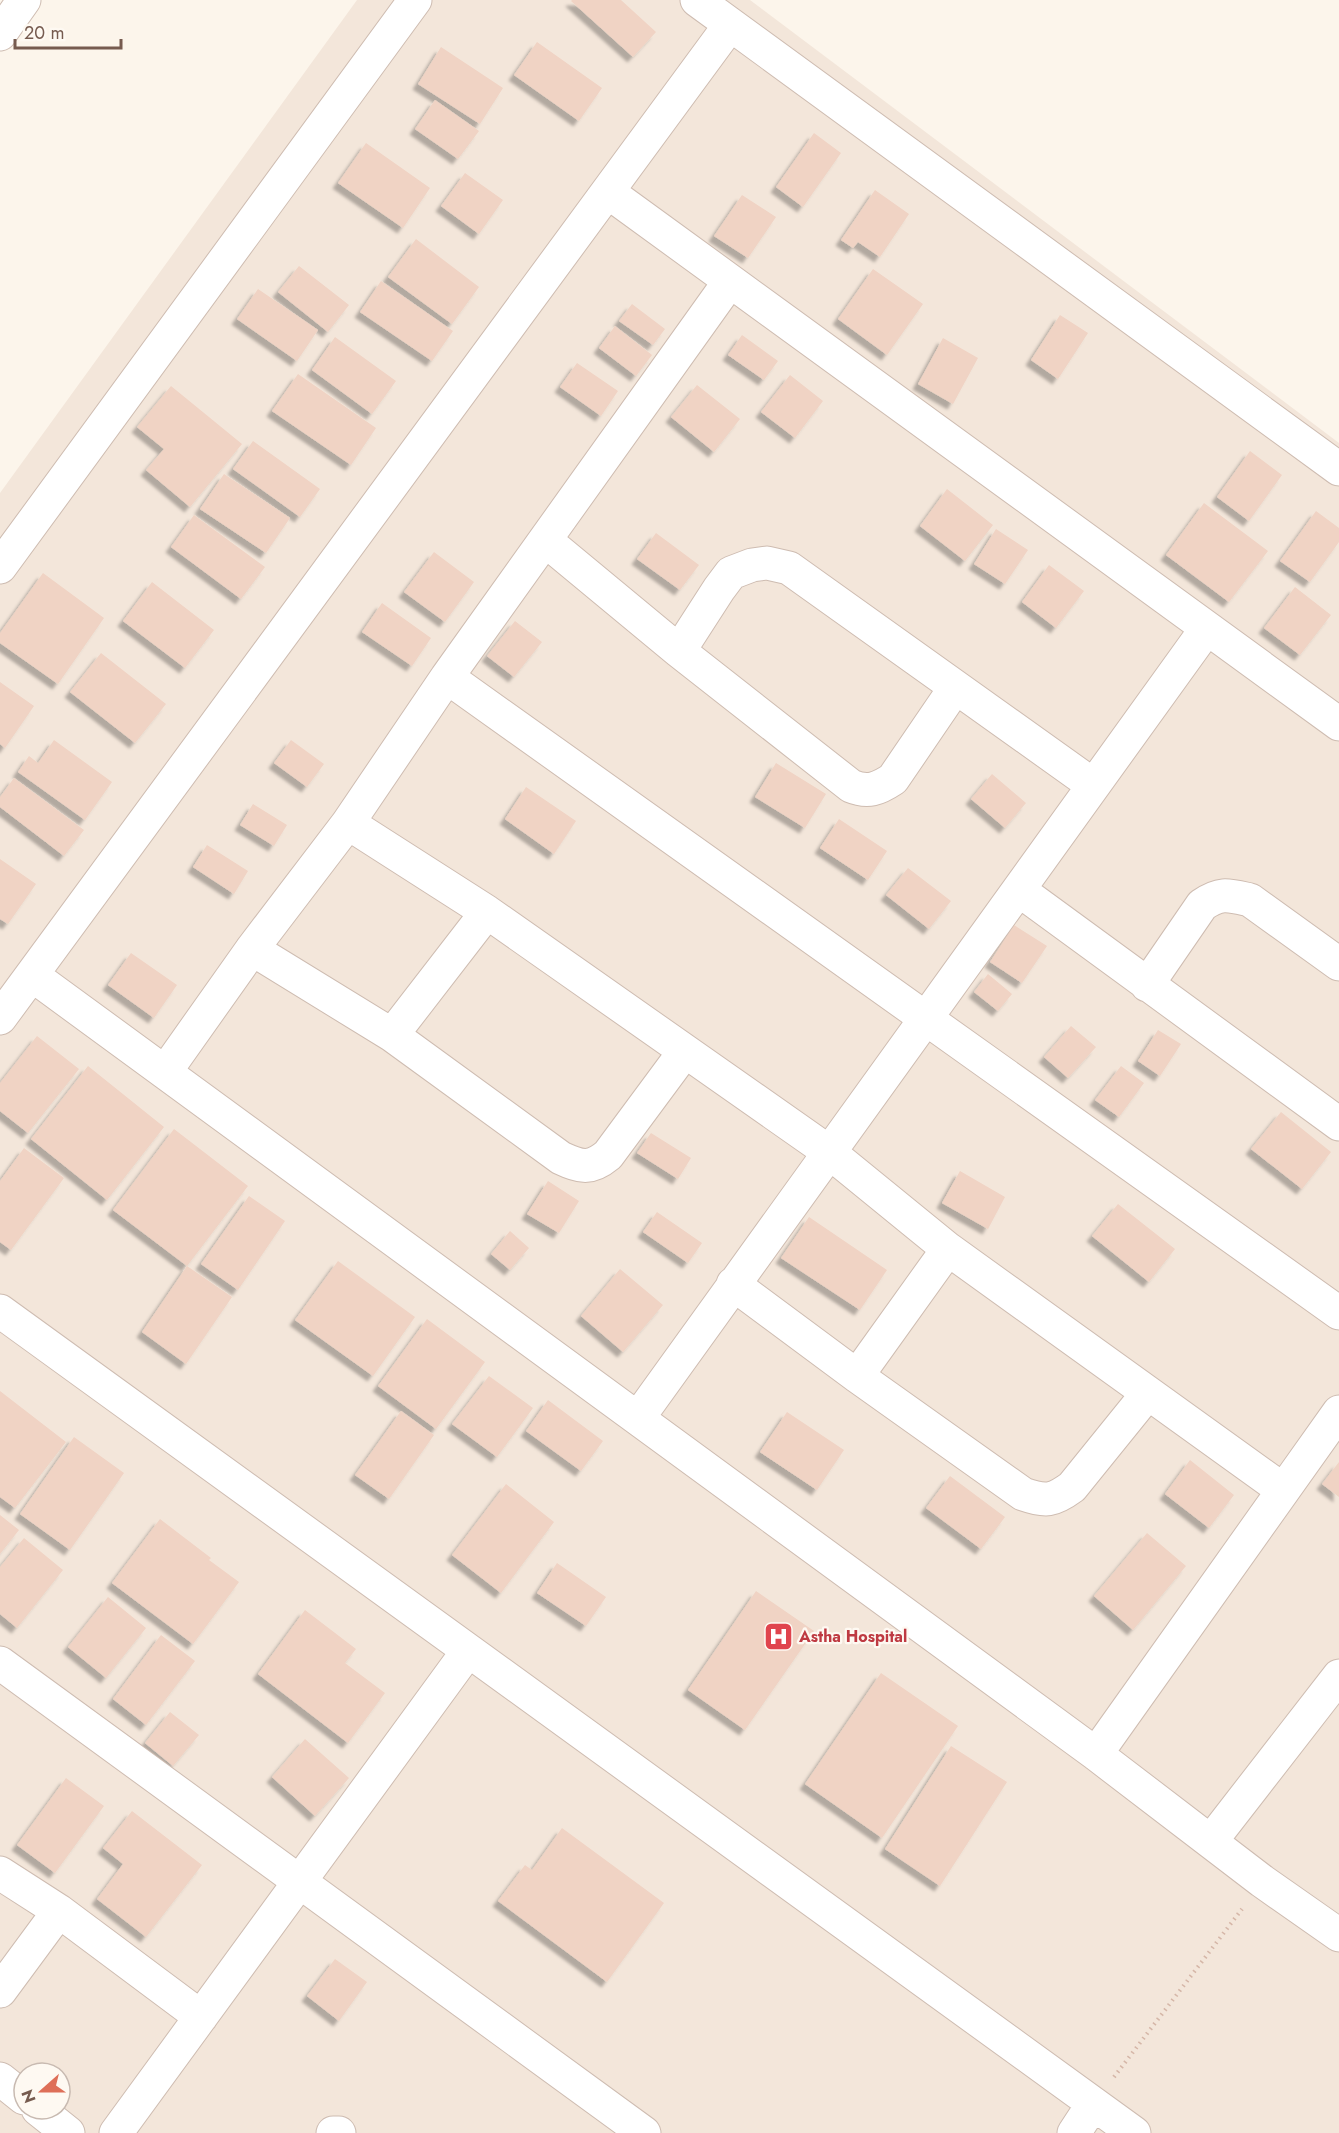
<svg xmlns="http://www.w3.org/2000/svg" width="1339" height="2133" font-family="Jost,sans-serif">
  <style>
    .residential { fill: #f3e6da; fill-rule: evenodd }
    .building { fill: #f0d3c4; filter: url(#shadow) }
    .lines { fill: none; stroke-linecap: round; stroke-linejoin: round }
    .minor-casing { stroke: #cebcb1; stroke-width: 35 }
    .path { stroke: #d5b6a7; stroke-width: 4; stroke-dasharray: 1.5 4.5; stroke-linecap: butt }
    .minor { stroke: #fff; stroke-width: 33 }
    .labels { text-anchor: middle; stroke-width: 4.5; stroke-linejoin: round; paint-order: stroke }
    .health-label { font-size: 16px; font-weight: bold; fill: #be3a42; stroke: #fef9f2; text-anchor: start }
  </style>
  <defs>
    <filter id="shadow"><feDropShadow dx="-5.5" dy="5.5" stdDeviation="1.5" flood-color="#0004"/></filter>
  </defs>
  <rect width="100%" height="100%" fill="#fcf5eb"/>
  <path class="residential" d="M357,0H750L1339,443V2133H0V493ZM24,2073H60V2109H24Z"/>
  <path class="building" d="M572,0H621L656,32L633,57L571,1Z
    M537,42L602,88L579,121L514,75Z
    M441,47L503,88L480,124L418,84Z
    M435,100L479,131L458,159L415,129Z
    M814,133L841,153L803,207L776,187Z
    M366,143L430,188L403,228L338,183Z
    M465,173L503,200L479,234L441,206Z
    M875,190L909,214L880,257L858,242L853,248L841,240Z
    M742,195L776,217L748,258L714,236Z
    M416,239L479,287L452,324L388,277Z
    M299,266L349,305L328,332L278,292Z
    M873,269L923,304L887,355L838,319Z
    M381,281L453,331L432,361L360,312Z
    M258,289L318,330L297,361L237,319Z
    M632,304L665,329L653,345L619,321Z
    M1060,315L1088,333L1058,379L1031,360Z
    M615,326L652,355L636,376L599,348Z
    M742,335L778,361L764,380L728,355Z
    M335,337L396,381L372,414L312,370Z
    M943,338L978,358L953,404L918,384Z
    M577,363L618,391L601,416L560,387Z
    M298,374L376,428L351,465L272,411Z
    M790,375L823,401L795,438L761,412Z
    M697,385L740,419L714,452L671,417Z
    M171,386L242,444L190,507L146,470L164,449L137,427Z
    M253,441L320,489L300,517L233,469Z
    M1250,451L1282,475L1249,521L1217,497Z
    M224,474L290,518L266,553L200,509Z
    M947,489L993,525L965,561L920,526Z
    M1204,503L1268,551L1229,602L1166,555Z
    M1316,511L1339,528V542L1310,582L1280,561Z
    M194,515L265,567L241,599L171,547Z
    M996,529L1028,550L1005,584L974,564Z
    M656,533L699,565L680,590L637,559Z
    M434,552L474,582L445,622L404,592Z
    M1049,565L1084,591L1056,628L1022,602Z
    M43,573L104,618L58,684L0,643V633Z
    M152,582L214,630L185,668L123,621Z
    M1295,587L1331,615L1300,655L1264,628Z
    M382,603L431,638L412,666L362,632Z
    M515,621L542,642L514,677L487,656Z
    M101,653L166,704L135,743L70,692Z
    M0,682L34,706L5,748L0,744Z
    M54,740L112,782L85,820L18,772L29,756L38,763Z
    M291,740L324,764L307,787L274,763Z
    M776,763L826,794L805,828L755,797Z
    M992,774L1026,803L1005,828L971,799Z
    M14,778L84,830L64,856L0,807V797Z
    M526,787L576,821L554,854L505,819Z
    M253,804L287,825L274,846L240,825Z
    M839,819L887,851L868,880L820,848Z
    M207,845L248,871L234,894L193,867Z
    M0,859L36,884L8,924L0,919Z
    M908,868L951,901L929,929L886,895Z
    M1014,925L1047,946L1022,983L990,962Z
    M131,953L177,985L154,1018L108,985Z
    M988,974L1012,994L998,1011L974,992Z
    M1071,1026L1096,1047L1068,1078L1044,1057Z
    M1158,1030L1181,1044L1160,1076L1138,1061Z
    M37,1036L79,1069L28,1133L0,1111V1083Z
    M88,1066L164,1127L107,1200L31,1139Z
    M1121,1066L1144,1083L1119,1117L1095,1100Z
    M1281,1112L1331,1152L1302,1189L1251,1149Z
    M174,1129L248,1186L187,1266L113,1210Z
    M651,1133L691,1158L678,1179L637,1153Z
    M24,1148L64,1178L11,1250L0,1242V1181Z
    M960,1171L1005,1197L988,1229L942,1203Z
    M548,1181L579,1201L559,1233L527,1214Z
    M249,1196L285,1221L238,1290L201,1264Z
    M1118,1204L1175,1249L1149,1282L1092,1236Z
    M657,1212L702,1243L688,1263L643,1232Z
    M809,1217L887,1270L860,1310L781,1258Z
    M510,1231L529,1248L510,1270L491,1254Z
    M338,1261L415,1317L373,1376L295,1320Z
    M187,1266L232,1297L186,1364L142,1332Z
    M620,1269L663,1305L623,1352L581,1316Z
    M427,1319L485,1362L436,1429L378,1386Z
    M489,1376L533,1408L497,1457L452,1424Z
    M0,1391L66,1442L15,1508L0,1497Z
    M548,1400L603,1441L581,1471L526,1431Z
    M401,1411L434,1435L389,1499L355,1475Z
    M787,1412L844,1450L817,1490L760,1452Z
    M74,1437L124,1473L70,1550L20,1514Z
    M1190,1460L1234,1495L1209,1528L1165,1494Z
    M1339,1462V1497L1322,1484Z
    M950,1476L1005,1517L981,1549L926,1508Z
    M506,1484L554,1522L501,1593L452,1555Z
    M0,1515L19,1530L0,1554Z
    M160,1519L211,1558L209,1560L239,1582L193,1644L112,1583Z
    M1147,1533L1186,1566L1133,1630L1094,1596Z
    M24,1538L63,1570L17,1628L0,1614V1567Z
    M557,1563L606,1597L586,1626L537,1593Z
    M756,1591L814,1631L745,1730L688,1690Z
    M108,1597L146,1628L106,1678L68,1647Z
    M305,1610L356,1649L345,1663L385,1693L348,1743L258,1674Z
    M161,1635L195,1661L146,1725L113,1699Z
    M881,1673L958,1726L882,1838L805,1784Z
    M170,1712L199,1735L173,1766L145,1743Z
    M305,1739L349,1778L315,1816L272,1777Z
    M951,1746L1007,1782L940,1886L885,1849Z
    M66,1778L104,1806L55,1873L17,1845Z
    M132,1811L202,1865L146,1937L97,1899L123,1864L103,1848Z
    M562,1828L664,1903L607,1982L498,1901L525,1865L532,1870Z
    M335,1959L367,1982L339,2021L307,1996Z"/>
  <g class="lines">
    <defs>
      <path id="minor" d="M697,0L1339,469
        M0,34L24,0
        M608,192L1339,724
        M545,540L679,651L851,786C868,793 878,789 893,779L955,688
        M0,567L415,0
        M679,651L719,589L731,573L752,565L767,563L789,568L1093,785
        M447,677L1339,1313
        M348,823L487,912
        M1019,890L1339,1124
        M252,949L392,1035L561,1158C581,1167 590,1170 608,1155L685,1051
        M32,975L1096,1754L1262,1881L1339,1935
        M1147,985L1202,905C1221,892 1228,895 1250,900L1339,964
        M0,1018L730,25
        M392,1035L487,912L829,1152L948,1249
        M165,1072L252,949L348,823L447,677L730,281
        M733,1284L857,1376L1023,1494C1046,1502 1053,1501 1072,1487L1148,1393
        M0,1311L1134,2133
        M857,1376L948,1249L1283,1490
        M638,1418L1207,628
        M0,1663L644,2133
        M1096,1754L1339,1412
        M1211,1841L1339,1676
        M0,1873L59,1911L201,2017
        M0,1991L59,1911
        M0,2079L24,2098
        M38,2109L68,2133
        M116,2133L468,1651
        M333,2133H339
        M1074,2133L1093,2104"/>
    </defs>
    <use href="#minor" class="minor-casing"/>
    <path class="path" d="M1114,2077L1242,1909"/>
    <use href="#minor" class="minor"/>
  </g>
  <defs>
    <symbol id="hospital-square" viewBox="-11 -11 22 22"><rect x="-9" y="-9" width="18" height="18" rx="4" fill="#e0444e" stroke="#fef9f2"/><path d="M-5-5h3v3.5h4V-5h3V5h-3V1.5h-4V5h-3Z" fill="#fff"/></symbol>
  </defs>
  <g fill-rule="evenodd">
    <use href="#hospital-square" x="762" y="1620" width="33" height="33"/>
  </g>
  <g class="labels">
    <g class="health-label">
      <text x="799" y="1642">Astha Hospital</text>
    </g>
  </g>
  <g transform="translate(42 2091) rotate(249)"><circle r="28" fill="#fef9f2" stroke="#c8bab1" stroke-width="1.5"/>
  <path d="M0-4.5L10 22L0 15L-10 22Z" fill="#de6f58"/>
  <text y="-9" font-size="16" font-weight="bold" text-anchor="middle" fill="#765b4f">N</text>
  </g>
  <path d="M15 39v9h106v-9" fill="none" stroke="#765b4f" stroke-width="3"/>
  <text x="24" y="39" font-size="18" fill="#765b4f" stroke="#fef9f2" stroke-width="4.5" paint-order="stroke">20 m</text>
</svg>
